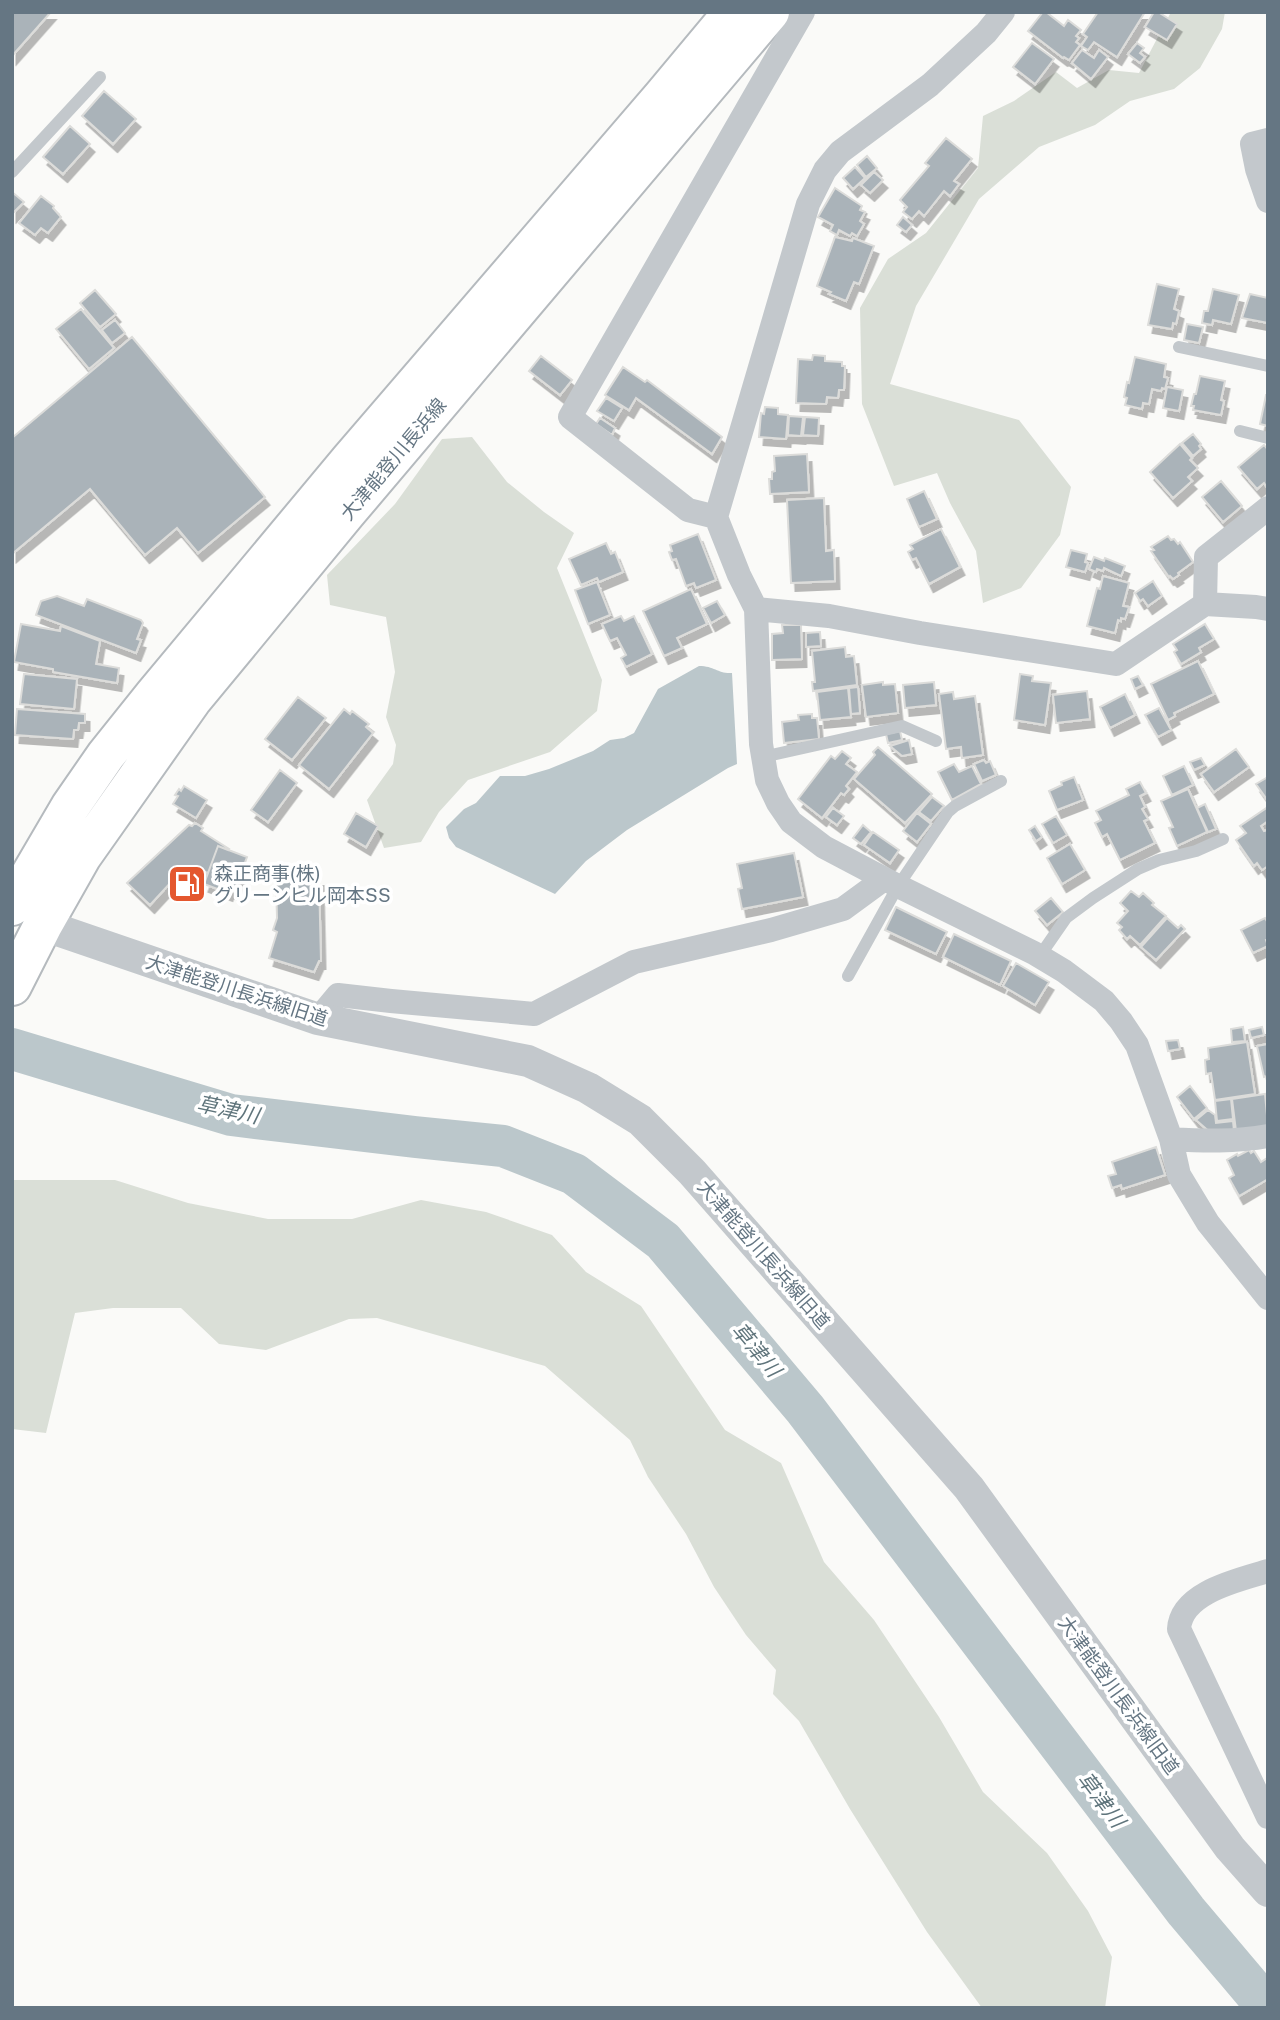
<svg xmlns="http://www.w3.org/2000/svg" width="1280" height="2020" font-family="'Public Sans','Noto Sans JP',sans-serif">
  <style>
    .green { fill: #dadfd7 }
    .water { fill: #bbc7cb }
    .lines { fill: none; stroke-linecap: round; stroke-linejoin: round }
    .river { stroke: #bbc7cb; stroke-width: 42 }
    .building { fill: #aab3b9; stroke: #dcdcda; stroke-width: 2; filter: url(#shadow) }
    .primary-casing { stroke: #b5babe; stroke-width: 42 }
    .service { stroke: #c3c8cc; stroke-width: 12 }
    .minor { stroke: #c3c8cc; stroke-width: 24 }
    .tertiary { stroke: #c3c8cc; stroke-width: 32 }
    .primary { stroke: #fff; stroke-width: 38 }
    .labels { text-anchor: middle; stroke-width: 7; stroke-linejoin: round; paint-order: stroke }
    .street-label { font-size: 19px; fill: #657683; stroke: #fff }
    .poi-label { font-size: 19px; fill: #657683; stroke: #fff; text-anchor: start }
    .water-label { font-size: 21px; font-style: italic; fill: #60757c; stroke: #fff }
  </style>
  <defs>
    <filter id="shadow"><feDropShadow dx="4.5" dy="8" stdDeviation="0" flood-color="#0004"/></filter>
  </defs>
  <rect width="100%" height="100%" fill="#fafaf8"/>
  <path class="green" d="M1171,12H1225L1222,29L1200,68L1174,89L1130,101L1095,125L1039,147L979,199L916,306L890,384L1019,420L1071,487L1060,535L1021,588L983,603L976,551L950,503L937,473L894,486L862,404L860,308L888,259L926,233L978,168L983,116L1014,101L1056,72L1077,88L1109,70L1139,73Z
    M472,437L507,482L544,512L574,533L557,568L602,680L597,711L550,752L468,780L439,812L421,842L384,848L367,800L393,764L396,745L386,717L395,672L386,617L330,605L327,575L395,504L442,439Z
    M12,1180H115L188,1203L268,1219H352L421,1200L486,1212L552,1235L586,1272L641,1306L725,1430L781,1463L824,1562L874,1620L939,1717L983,1792L1047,1853L1088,1911L1112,1957L1105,2008H982L927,1932L850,1809L799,1721L773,1694L776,1670L746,1635L714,1587L686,1534L648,1477L630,1440L545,1366L377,1318L349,1319L266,1350L219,1344L181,1308H113L75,1313L46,1433L12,1429Z"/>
  <path class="water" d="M699,666C715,666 718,674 732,673L737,764L728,768L627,830L586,861L555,894L456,847L449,838L446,827L464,809L476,803L500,776H525L549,769L593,751L610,740L624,738L634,733L658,689Z"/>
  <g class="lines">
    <path class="river" d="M12,1049L231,1115L415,1137L503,1146L574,1174L663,1241L805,1409L1186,1911L1268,2008"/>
  </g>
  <path class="building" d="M12,12H51L12,56Z
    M1043,12H1046L1064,26L1068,20L1081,30L1076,36L1079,38L1076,42L1080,45L1069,60L1064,57L1063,58L1028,31Z
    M1098,12H1145L1117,57L1094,42L1088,50L1081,46L1087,37L1083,34Z
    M1154,12H1158L1177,24L1167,40L1145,27Z
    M1032,43L1054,59L1035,84L1013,67Z
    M1137,43L1144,48L1140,53L1145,57L1140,63L1128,54Z
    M1082,50L1094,58L1099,50L1108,57L1091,79L1072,63Z
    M104,91L136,119L113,144L82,116Z
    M70,126L90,144L63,174L43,157Z
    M946,138L972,159L954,181L959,184L950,196L944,191L924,216L919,211L912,219L903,212L907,207L900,200L929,166L925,163Z
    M867,156L877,168L866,177L857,165Z
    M855,167L865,178L853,189L843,178Z
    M874,172L883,180L870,193L861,185Z
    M835,188L862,206L860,210L865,212L860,221L864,224L857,236L852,233L850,236L839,230L837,235L830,231L833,225L818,217Z
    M12,192L24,202L12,214Z
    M41,196L54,206L53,208L61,217L48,233L41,228L35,235L19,223Z
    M903,217L912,225L906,232L897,225Z
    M835,237L852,241L853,238L874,246L859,284L854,282L846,301L829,294L831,292L817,286Z
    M1157,284L1179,289L1174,309L1179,311L1176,324L1173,323L1172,329L1148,325Z
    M1213,289L1239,295L1231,324L1213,320L1212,325L1202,323L1204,311H1208Z
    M95,290L116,314L100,327L80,303Z
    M1250,294L1268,298V323L1242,318Z
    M81,309L114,348L89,369L56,329Z
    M115,320L125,333L112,343L102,330Z
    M1187,324L1203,327L1199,343L1184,340Z
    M132,337L265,497L198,553L177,528L145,555L90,489L12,554V438Z
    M813,355L825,356V361L842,362V366H845L844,390H839L838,398L827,397L826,404L796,403L798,359L812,360Z
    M541,356L572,380L560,395L529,371Z
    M1135,357L1166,364L1164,377L1168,378L1165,389L1162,388L1161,391L1152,389L1149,404L1143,403L1142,409L1125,405L1127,398L1124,397L1127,382L1129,383Z
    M623,367L645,382L647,380L722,437L712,454L636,398L629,410L605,395Z
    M1200,376L1225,381L1221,400L1224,401L1221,415L1193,410L1194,406H1191L1194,394H1196Z
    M1167,387L1183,390L1179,411L1163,408Z
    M1266,395H1268V426L1260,424Z
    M606,398L622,408L614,421L597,411Z
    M765,407L778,408V414L788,415L786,439L759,437L761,413L764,414Z
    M789,416L803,417L801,436L788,435Z
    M805,417L819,418L818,436L803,435Z
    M600,418L615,428L612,435L596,424Z
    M1193,434L1201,444L1199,446L1201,449L1193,456L1182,443Z
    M1180,444L1192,458L1190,460L1198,468L1188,477L1192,481L1173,498L1150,472Z
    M1264,445L1268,450V484L1266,486L1264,483L1257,489L1238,467Z
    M807,454L809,492L770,494L769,479H772V472L775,471L774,456Z
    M1221,481L1242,506L1223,522L1202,497Z
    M924,491L937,519L919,527L907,499Z
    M824,498L826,551L834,550L835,581L791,583L787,500Z
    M941,529L960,567L929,584L916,558L912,560L908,552L913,549L910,545Z
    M698,534L716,580L696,588L694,583L686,586L676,559L672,560L669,552L672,551L670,545Z
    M1168,536L1171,540L1174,539L1178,544L1180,542L1193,562L1178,573L1179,575L1173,579L1170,576L1169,577L1151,551L1154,550L1151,547Z
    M606,543L611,554L615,552L623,572L599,582L597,578L581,585L569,559Z
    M1071,550L1087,554L1085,562L1088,563L1085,572L1066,567Z
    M1094,557L1104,561L1105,558L1125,566L1121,576L1104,568L1103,571L1097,569L1096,572L1089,569Z
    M1103,576L1129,583L1123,606L1129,607L1125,619L1121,618V621L1118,620L1115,633L1087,626L1097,588L1100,589Z
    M1153,581L1162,596L1148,606L1143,599L1140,601L1135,593Z
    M597,582L610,615L588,624L575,590Z
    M691,589L707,624L677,638L682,648L664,656L643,611Z
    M57,596L84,606L87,599L141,620L143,623L137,639L141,640L136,653L36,615L41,601Z
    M717,601L725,615L711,623L703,608Z
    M621,616L624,621L634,616L652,654L626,667L621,658L626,655L617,638L610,641L602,624Z
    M21,624L60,631L61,626L100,641L96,664L119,668L117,683L53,672V669L14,662Z
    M1205,624L1214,639L1199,648L1201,652L1181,664L1174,652L1177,650L1173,644Z
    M782,625H801L802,659L772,660V634L783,633Z
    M820,632L821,646L806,647V633Z
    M845,647L846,657L854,656L857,685L813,691L812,682H815L812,651Z
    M1198,661L1214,694L1174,713L1175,716L1168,720L1151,684Z
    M24,674L77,679L74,709L20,704Z
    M1020,674L1033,676L1032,681L1051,683L1045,725L1014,720Z
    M1138,676L1143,685L1135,689L1131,679Z
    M883,682V685L895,684L898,713L866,717L862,685Z
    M934,682L936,705L905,708L903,685Z
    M858,687L860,713L851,714L849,688Z
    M848,688L851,717L820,720L817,692Z
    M1087,691L1090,719L1056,723L1053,695Z
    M953,692L954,699L975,696L983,755L962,758L961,747L946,749L939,694Z
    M1125,694L1135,715L1110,728L1100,707Z
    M298,697L326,718L292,760L265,739Z
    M1159,708L1171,730L1158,737L1145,715Z
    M17,709L85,714V723H79L78,730H74L73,739L15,735Z
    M344,709L350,714L352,711L369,724L366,727L373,733L329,789L299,765Z
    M812,714V718H817L819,739L784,743L782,722L799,720L798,715Z
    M900,731L902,740L888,743L886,734Z
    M909,740L912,754L902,756L890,746Z
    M878,747L932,794L905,823L854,779L875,755L873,752Z
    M1236,749L1249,767L1214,792L1201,774Z
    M842,751L851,758L846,764L857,772L846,786L849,789L844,795L841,793L822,818L798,799L831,756L835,759Z
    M1201,758L1205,765L1194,770L1190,762Z
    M984,760L986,763L990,761L996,775L982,781L974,764Z
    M954,764L959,772L972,766L981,784L952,800L938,772Z
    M1184,766L1193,785L1172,795L1163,776Z
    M280,770L297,783L268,822L251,810Z
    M1074,777L1083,800L1057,810L1049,791L1062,785L1061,782Z
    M1268,777V801L1256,784Z
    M1140,782L1146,793L1140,796L1145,807L1142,809L1148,819L1144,821L1155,843L1120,860L1107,834L1102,837L1095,823L1101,820L1096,811L1129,795L1126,789Z
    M184,786L207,800L196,818L173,804L178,796L175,795L179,789L181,791Z
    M1188,789L1207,832L1177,846L1169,828L1173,827L1161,801Z
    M932,797L944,806L931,821L919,812Z
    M1205,804L1216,829L1208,832L1197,808Z
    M1268,807V821L1261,826L1264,831L1268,830V866L1262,870L1257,863L1254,866L1236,840L1246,833L1240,826Z
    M833,808L844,816L837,825L826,817Z
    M356,813L378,826L366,847L344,834Z
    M917,813L931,824L917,842L903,831Z
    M1056,816L1067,835L1053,843L1042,824Z
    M195,823L203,828L201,831L229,849L228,850L218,846L208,873L202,871L201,875L185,867L150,905L127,883L189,825L192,826Z
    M863,825L871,832L861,844L853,838Z
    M1035,826L1042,837L1036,841L1029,830Z
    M873,832L899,850L890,863L864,845Z
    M1070,844L1085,870L1062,884L1047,858Z
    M218,846L247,857L234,892L229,890L228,893L204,884Z
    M794,853L803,897L742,909L738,889L742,888L737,864Z
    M304,864L305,879L319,878L321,961H319L314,972L269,958L277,932L273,930L277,918L276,880L286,879L284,866Z
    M1131,891L1139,897L1143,893L1154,903L1152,905L1166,916L1140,945L1130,936L1127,939L1119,930L1122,927L1117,923L1128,911L1120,903Z
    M1051,898L1063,912L1047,925L1035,911Z
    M896,907L947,932L936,954L885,930Z
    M1167,918L1178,928L1181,925L1185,929L1156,960L1141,947Z
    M1265,918L1268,923V939L1266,940L1268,946L1253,953L1241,930Z
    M954,934L1011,961L1000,985L943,957Z
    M1016,963L1049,982L1035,1005L1003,986Z
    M1243,1027L1245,1041L1232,1042L1231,1029Z
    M1262,1027L1264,1035L1251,1038L1249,1030Z
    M1178,1040L1180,1049L1168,1051L1166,1041Z
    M1247,1042L1255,1094L1215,1100L1211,1073L1206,1074L1205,1060L1209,1059L1208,1048Z
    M1268,1044V1081L1267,1076L1264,1077L1257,1046Z
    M1190,1086L1207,1108L1194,1119L1177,1097Z
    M1265,1094L1268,1126L1236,1131L1232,1099Z
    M1231,1099L1233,1119L1217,1121L1215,1101Z
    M1208,1110L1215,1115L1216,1123L1233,1121L1234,1131L1212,1134L1196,1120Z
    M1156,1147L1165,1175L1122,1189L1121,1185L1112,1188L1108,1176L1116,1174L1112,1162Z
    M1249,1150L1251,1153L1254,1151L1261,1162L1267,1158L1268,1179L1239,1196L1229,1178L1234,1175L1227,1160L1237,1154L1238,1156Z"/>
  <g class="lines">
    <defs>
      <path id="primary" d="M12,906L70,807L106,755L154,695L350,460L663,96L733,12
        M12,986L43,925L82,856L192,700L347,512L770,12"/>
    </defs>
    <use href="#primary" class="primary-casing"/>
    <path class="service" d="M12,172L100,77
      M1179,347L1268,366
      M1240,431L1268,438
      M763,757L902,726L936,741
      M1039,957L1066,918L1093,898L1138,869L1159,860L1196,851L1223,839
      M848,976L898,886L948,812L955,806L1001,781"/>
    <path class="minor" d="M1003,12L986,33L930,85L840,152L825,170L808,204L716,517L739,575L756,609L761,744L767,780L778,803L791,822L824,847L898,886L1034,953L1064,971L1104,1001L1121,1021L1137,1045L1171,1139L1179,1175L1208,1223L1268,1298
      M1268,140L1252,144L1257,169L1268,201
      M716,517L688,510L570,417L803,12
      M1205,604L1206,557L1268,508
      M756,609L829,616L920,633L1116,664L1205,604L1256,607L1268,609
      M318,1019L338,995L391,1001L534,1014L634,962L771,930L843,909L884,879
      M1171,1139C1203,1141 1235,1142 1268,1136
      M1268,1571C1239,1580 1181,1592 1179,1629L1268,1817"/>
    <path class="tertiary" d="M43,925L318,1019L528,1061L588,1088L640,1120L692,1172L969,1488L1230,1848L1268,1891"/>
    <use href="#primary" class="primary"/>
  </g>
  <defs>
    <symbol id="fuel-square" viewBox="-11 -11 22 22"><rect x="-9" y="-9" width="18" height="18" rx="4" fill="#e4572e" stroke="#fff"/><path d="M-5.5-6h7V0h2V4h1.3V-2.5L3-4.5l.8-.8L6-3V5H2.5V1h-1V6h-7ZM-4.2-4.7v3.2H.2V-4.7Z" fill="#fff"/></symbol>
  </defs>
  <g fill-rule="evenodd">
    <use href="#fuel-square" x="165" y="862" width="44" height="44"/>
  </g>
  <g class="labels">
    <g class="street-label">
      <text transform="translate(393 459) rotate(-50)" y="7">大津能登川長浜線</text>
      <text transform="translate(237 990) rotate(18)" y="7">大津能登川長浜線旧道</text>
      <text transform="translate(764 1254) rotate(49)" y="7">大津能登川長浜線旧道</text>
      <text transform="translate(1119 1695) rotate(54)" y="7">大津能登川長浜線旧道</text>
    </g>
    <g class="poi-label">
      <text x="214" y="880">森正商事(株)<tspan x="214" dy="22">グリーンヒル岡本SS</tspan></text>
    </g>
    <g class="water-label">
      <text transform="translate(228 1110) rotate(12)" y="7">草津川</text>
      <text transform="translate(756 1350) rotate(50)" y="7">草津川</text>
      <text transform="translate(1101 1800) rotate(53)" y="7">草津川</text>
    </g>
  </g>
  <rect width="1280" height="2020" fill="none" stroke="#657683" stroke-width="28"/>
</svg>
